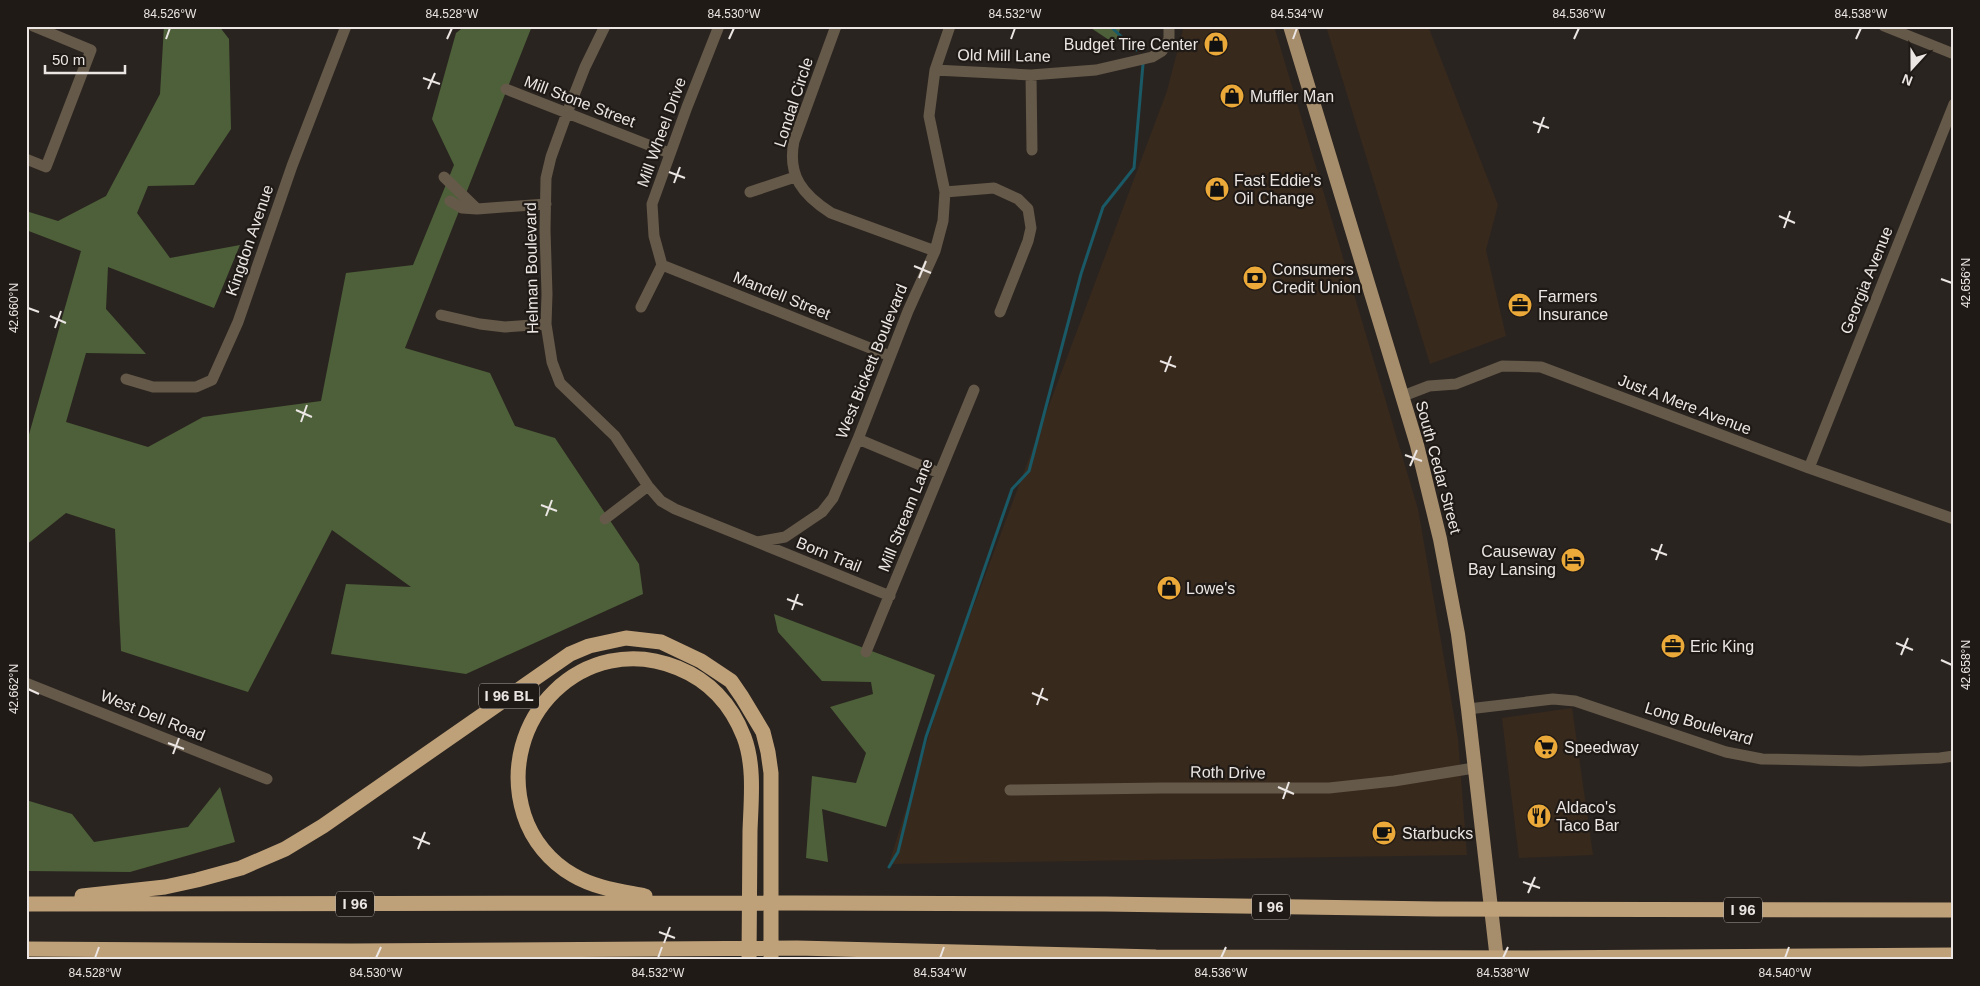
<svg xmlns="http://www.w3.org/2000/svg" width="1980" height="986" font-family="Arial,sans-serif">
  <style>
    .commercial { fill: #38291d }
    .forest { fill: #4d6039 }
    .lines { fill: none; stroke-linecap: round; stroke-linejoin: round }
    .stream { stroke: #1a5966; stroke-width: 3 }
    .minor { stroke: #655949; stroke-width: 11 }
    .major { stroke: #a68d6c; stroke-width: 14 }
    .highway { stroke: #bfa179; stroke-width: 15 }
    .ticks { fill: none; stroke: #ebe6e4; stroke-width: 2 }
    .labels { text-anchor: middle; stroke-width: 4.5; stroke-linejoin: round; paint-order: stroke }
    .shield { fill: #201a16; stroke: #aea9a6; stroke-width: 1 }
    .shield-label { font-size: 15px; font-weight: bold; fill: #ebe6e4 }
    .poi-label { font-size: 16px; fill: #ebe6e4; stroke: #201a16; text-anchor: start }
    .street-label { font-size: 16px; fill: #ebe6e4; stroke: #201a16 }
    .neatline { fill: none; stroke: #ebe6e4; stroke-width: 2 }
    .ticks-label { font-size: 12px; text-anchor: middle; fill: #ebe6e4 }
  </style>
  <rect width="100%" height="100%" fill="#2a2420"/>
  <path class="commercial" d="M1184,26H1274L1418,509L1458,739L1467,855L889,864L947,677L1167,91Z
    M1326,26H1428L1498,205L1486,250L1506,336L1430,364Z
    M1572,708L1593,855L1519,858L1502,718Z"/>
  <path class="forest" d="M164,26H219L229,39L231,129L194,185L148,186L137,213L170,258L240,245L214,308L108,267L106,309L146,354L86,353L66,422L148,447L203,417L321,401L346,273L413,265L454,165L432,119L456,33L465,26H532L405,348L490,373L515,426L555,438L639,564L643,594L466,674L331,654L346,584L411,587L332,530L248,692L121,651L115,529L66,513L26,545V445L81,251L26,230V211L58,221L106,196L160,94Z
    M1088,26H1121L1115,44Z
    M774,614L935,675L886,827L822,809L828,862L806,858L812,776L856,783L866,753L830,707L873,694L871,682L822,681L778,632Z
    M220,787L235,842L130,872L26,871V800L72,814L94,842L188,827Z"/>
  <g class="lines">
    <path class="stream" d="M1110,26L1136,50
      M889,867L898,852L926,737L1012,489L1029,471L1081,274L1103,207L1134,168L1143,64"/>
    <path class="minor" d="M605,26L585,67L567,113L551,157L546,178L545,230L547,294L546,324L552,362L560,383L615,436L648,486L661,501L675,509L757,542L785,537L822,512L833,498L858,439L908,311L935,251L943,221L945,192L929,116L935,70L950,26
      M836,26L794,141C787,176 803,195 831,213L935,251
      M1884,26L1954,54
      M935,70L1031,75L1096,70L1152,57L1162,51L1169,39V26
      M1031,75L1032,150
      M506,89L669,153
      M26,159L46,167L91,50L33,26
      M444,177L477,209
      M750,192L795,177
      M945,192L994,188L1018,199L1028,209L1031,228L1028,241L1000,312
      M450,201L462,208L477,209L546,204
      M662,265L890,356
      M641,307L662,265L654,236L652,204L687,107L719,26
      M441,315L480,324L505,327L546,324
      M126,379L153,387H196L212,380L238,322L292,166L346,26
      M1403,396L1429,386L1456,384L1502,366L1541,367L1809,468L1954,519
      M858,439L939,473
      M1809,468L1954,104
      M605,519L648,486
      M757,542L890,596
      M866,652L974,390
      M26,683L267,779
      M1468,709L1553,699L1575,701L1726,752L1762,759L1860,761L1940,758L1954,756
      M1010,790L1162,788H1329L1394,781L1474,768"/>
    <path class="major" d="M1290,26L1417,445L1440,539L1458,634L1468,709L1497,960"/>
    <path class="highway" d="M82,896L165,887L197,880L241,868L285,849L323,826L570,654L589,646L626,638L661,642L701,661L731,681L742,697L763,732L768,752L771,773V960
      M645,896C620,891 595,888 573,875C550,862 532,840 524,815C494,720 584,629 678,668C710,681 732,706 744,737C755,766 751,801 750,831C750,874 749,917 749,960
      M26,904L797,903L1105,904L1436,909L1954,910
      M26,949L352,951L797,948L1156,957L1531,958L1954,955"/>
  </g>
  <path class="ticks" d="M166,39L170,28M447,39L452,28M729,39L734,28M1011,39L1015,28M1293,39L1297,28M1574,39L1579,28M1856,39L1861,28M423,78L440,84M428,89L435,73M1533,122L1549,128M1538,133L1544,117M669,172L685,178M674,183L680,167M1779,216L1795,223M1784,228L1790,211M914,266L931,273M919,278L926,261M1941,279L1952,283M28,308L39,312M50,316L66,323M55,328L61,311M1160,361L1176,367M1165,372L1171,356M296,410L312,417M301,422L307,405M1405,455L1422,461M1410,466L1417,450M541,505L557,511M546,516L552,500M1651,549L1667,555M1656,560L1662,544M787,599L803,605M792,610L798,594M1896,643L1913,650M1901,655L1908,638M1941,660L1952,665M28,689L39,694M1032,693L1048,700M1037,705L1043,688M168,743L184,749M173,754L179,738M1278,787L1294,794M1283,799L1289,782M413,837L430,844M418,849L425,832M1523,882L1540,888M1528,893L1535,877M659,932L675,938M664,943L670,927M95,958L99,947M376,958L381,947M658,958L662,947M940,958L944,947M1221,958L1226,947M1503,958L1508,947M1785,958L1789,947"/>
  <defs>
    <symbol id="shop-disc" viewBox="-11 -11 22 22"><circle r="9.5" fill="#eba939" stroke="#201a16"/><path d="M-5-2.5h2.3a2.7 3.5 0 0 1 5.4 0H5L5.5 6h-11ZM-1.5-2.5h3a1.5 2.3 0 0 0-3 0Z" fill="#111"/></symbol>
    <symbol id="bank-disc" viewBox="-11 -11 22 22"><circle r="9.5" fill="#eba939" stroke="#201a16"/><path d="M-6-4H6V4H-6ZM0-2.3a2.3 2.3 0 1 0 0 4.6a2.3 2.3 0 1 0 0-4.6Z" fill="#111"/></symbol>
    <symbol id="office-disc" viewBox="-11 -11 22 22"><circle r="9.5" fill="#eba939" stroke="#201a16"/><path d="M-6-3h4V-5.5h4V-3h4V5H-6ZM-1-4.5V-3h2v-1.5ZM-6 0V1H6V0Z" fill="#111"/></symbol>
    <symbol id="hotel-disc" viewBox="-11 -11 22 22"><circle r="9.5" fill="#eba939" stroke="#201a16"/><path d="M-6-4.5h1.5V1H6V5H4.5V3h-9V5H-6ZM-4 0a1.8 1.8 0 1 1 3.6 0ZM.5 0V-2.5h3Q6-2.5 6 0Z" fill="#111"/></symbol>
    <symbol id="supermarket-disc" viewBox="-11 -11 22 22"><circle r="9.5" fill="#eba939" stroke="#201a16"/><path d="M-6-5.5h2.5l.6 2H6L4.5 2H-2.5L-4.4-4H-6ZM-1.5 3.2a1.3 1.3 0 1 0 .1 0ZM3 3.2a1.3 1.3 0 1 0 .1 0Z" fill="#111"/></symbol>
    <symbol id="restaurant-disc" viewBox="-11 -11 22 22"><circle r="9.5" fill="#eba939" stroke="#201a16"/><path d="M-5-6h1v4h1v-4h1v4h1v-4h1v5L-1.5 .5V6h-2V.5L-5-1ZM5-6V6H3V1.5H1.5Q1.5-4 5-6Z" fill="#111"/></symbol>
    <symbol id="cafe-disc" viewBox="-11 -11 22 22"><circle r="9.5" fill="#eba939" stroke="#201a16"/><path d="M-5.5-4.5H6V0H3Q3 3.5 0 3.5H-2.5Q-5.5 3.5-5.5 0ZM3-3.2v2h1.7v-2ZM-6 4.5H4V6H-6Z" fill="#111"/></symbol>
  </defs>
  <g fill-rule="evenodd">
    <use href="#shop-disc" x="1202" y="30" width="28" height="28"/>
    <use href="#shop-disc" x="1218" y="82" width="28" height="28"/>
    <use href="#shop-disc" x="1203" y="175" width="28" height="28"/>
    <use href="#bank-disc" x="1241" y="264" width="28" height="28"/>
    <use href="#office-disc" x="1506" y="291" width="28" height="28"/>
    <use href="#hotel-disc" x="1559" y="546" width="28" height="28"/>
    <use href="#shop-disc" x="1155" y="574" width="28" height="28"/>
    <use href="#office-disc" x="1659" y="632" width="28" height="28"/>
    <use href="#supermarket-disc" x="1532" y="733" width="28" height="28"/>
    <use href="#restaurant-disc" x="1525" y="802" width="28" height="28"/>
    <use href="#cafe-disc" x="1370" y="819" width="28" height="28"/>
  </g>
  <g class="labels">
    <g class="shield">
      <rect x="479" y="683.5" width="60" height="25" rx="4"/>
      <rect x="336" y="891.5" width="38" height="25" rx="4"/>
      <rect x="1252" y="894.5" width="38" height="25" rx="4"/>
      <rect x="1724" y="897.5" width="38" height="25" rx="4"/>
    </g>
    <g class="shield-label">
      <text x="509" y="701">I 96 BL</text>
      <text x="355" y="909">I 96</text>
      <text x="1271" y="912">I 96</text>
      <text x="1743" y="915">I 96</text>
    </g>
    <g class="poi-label">
      <text x="1198" y="50" text-anchor="end">Budget Tire Center</text>
      <text x="1250" y="102">Muffler Man</text>
      <text x="1234" y="186">Fast Eddie's<tspan x="1234" dy="18">Oil Change</tspan></text>
      <text x="1272" y="275">Consumers<tspan x="1272" dy="18">Credit Union</tspan></text>
      <text x="1538" y="302">Farmers<tspan x="1538" dy="18">Insurance</tspan></text>
      <text x="1556" y="557" text-anchor="end">Causeway<tspan x="1556" dy="18">Bay Lansing</tspan></text>
      <text x="1186" y="594">Lowe's</text>
      <text x="1690" y="652">Eric King</text>
      <text x="1564" y="753">Speedway</text>
      <text x="1556" y="813">Aldaco's<tspan x="1556" dy="18">Taco Bar</tspan></text>
      <text x="1402" y="839">Starbucks</text>
    </g>
    <g class="street-label">
      <text transform="translate(1004 55) rotate(1)" y="6">Old Mill Lane</text>
      <text transform="translate(580 101) rotate(21)" y="6">Mill Stone Street</text>
      <text transform="translate(793 102) rotate(-72)" y="6">Londal Circle</text>
      <text transform="translate(661 132) rotate(-70)" y="6">Mill Wheel Drive</text>
      <text transform="translate(249 240) rotate(-71)" y="6">Kingdon Avenue</text>
      <text transform="translate(531 268) rotate(-91)" y="6">Helman Boulevard</text>
      <text transform="translate(1866 280) rotate(-68)" y="6">Georgia Avenue</text>
      <text transform="translate(782 295) rotate(22)" y="6">Mandell Street</text>
      <text transform="translate(871 361) rotate(-68)" y="6">West Bickett Boulevard</text>
      <text transform="translate(1685 404) rotate(21)" y="6">Just A Mere Avenue</text>
      <text transform="translate(1439 467) rotate(75)" y="6">South Cedar Street</text>
      <text transform="translate(905 515) rotate(-68)" y="6">Mill Stream Lane</text>
      <text transform="translate(829 554) rotate(22)" y="6">Born Trail</text>
      <text transform="translate(153 715) rotate(22)" y="6">West Dell Road</text>
      <text transform="translate(1699 723) rotate(17)" y="6">Long Boulevard</text>
      <text transform="translate(1228 772) rotate(1)" y="6">Roth Drive</text>
    </g>
  </g>
  <rect width="1980" height="986" fill="none" stroke="#201a16" stroke-width="55"/>
  <g transform="translate(1912 68) rotate(201)" stroke="#201a16" stroke-width="4" paint-order="stroke">
  <path d="M0-4L9 19L0 12L-9 19Z" fill="#ebe6e4"/>
  <text y="-8" font-size="14" font-weight="bold" text-anchor="middle" fill="#ebe6e4">N</text>
  </g>
  <path d="M45 65v8h80v-8" fill="none" stroke="#ebe6e4" stroke-width="2.5"/>
  <text x="52" y="65" font-size="15" fill="#ebe6e4" stroke="#201a16" stroke-width="4" paint-order="stroke">50 m</text>
  <rect x="28" y="28" width="1924" height="930" class="neatline"/>
  <g class="ticks-label">
    <text x="170" y="18">84.526°W</text>
    <text x="452" y="18">84.528°W</text>
    <text x="734" y="18">84.530°W</text>
    <text x="1015" y="18">84.532°W</text>
    <text x="1297" y="18">84.534°W</text>
    <text x="1579" y="18">84.536°W</text>
    <text x="1861" y="18">84.538°W</text>
    <text transform="translate(1966 283) rotate(-90)" y="4">42.656°N</text>
    <text transform="translate(14 308) rotate(-90)" y="4">42.660°N</text>
    <text transform="translate(1966 665) rotate(-90)" y="4">42.658°N</text>
    <text transform="translate(14 689) rotate(-90)" y="4">42.662°N</text>
    <text x="95" y="977">84.528°W</text>
    <text x="376" y="977">84.530°W</text>
    <text x="658" y="977">84.532°W</text>
    <text x="940" y="977">84.534°W</text>
    <text x="1221" y="977">84.536°W</text>
    <text x="1503" y="977">84.538°W</text>
    <text x="1785" y="977">84.540°W</text>
  </g>
</svg>
